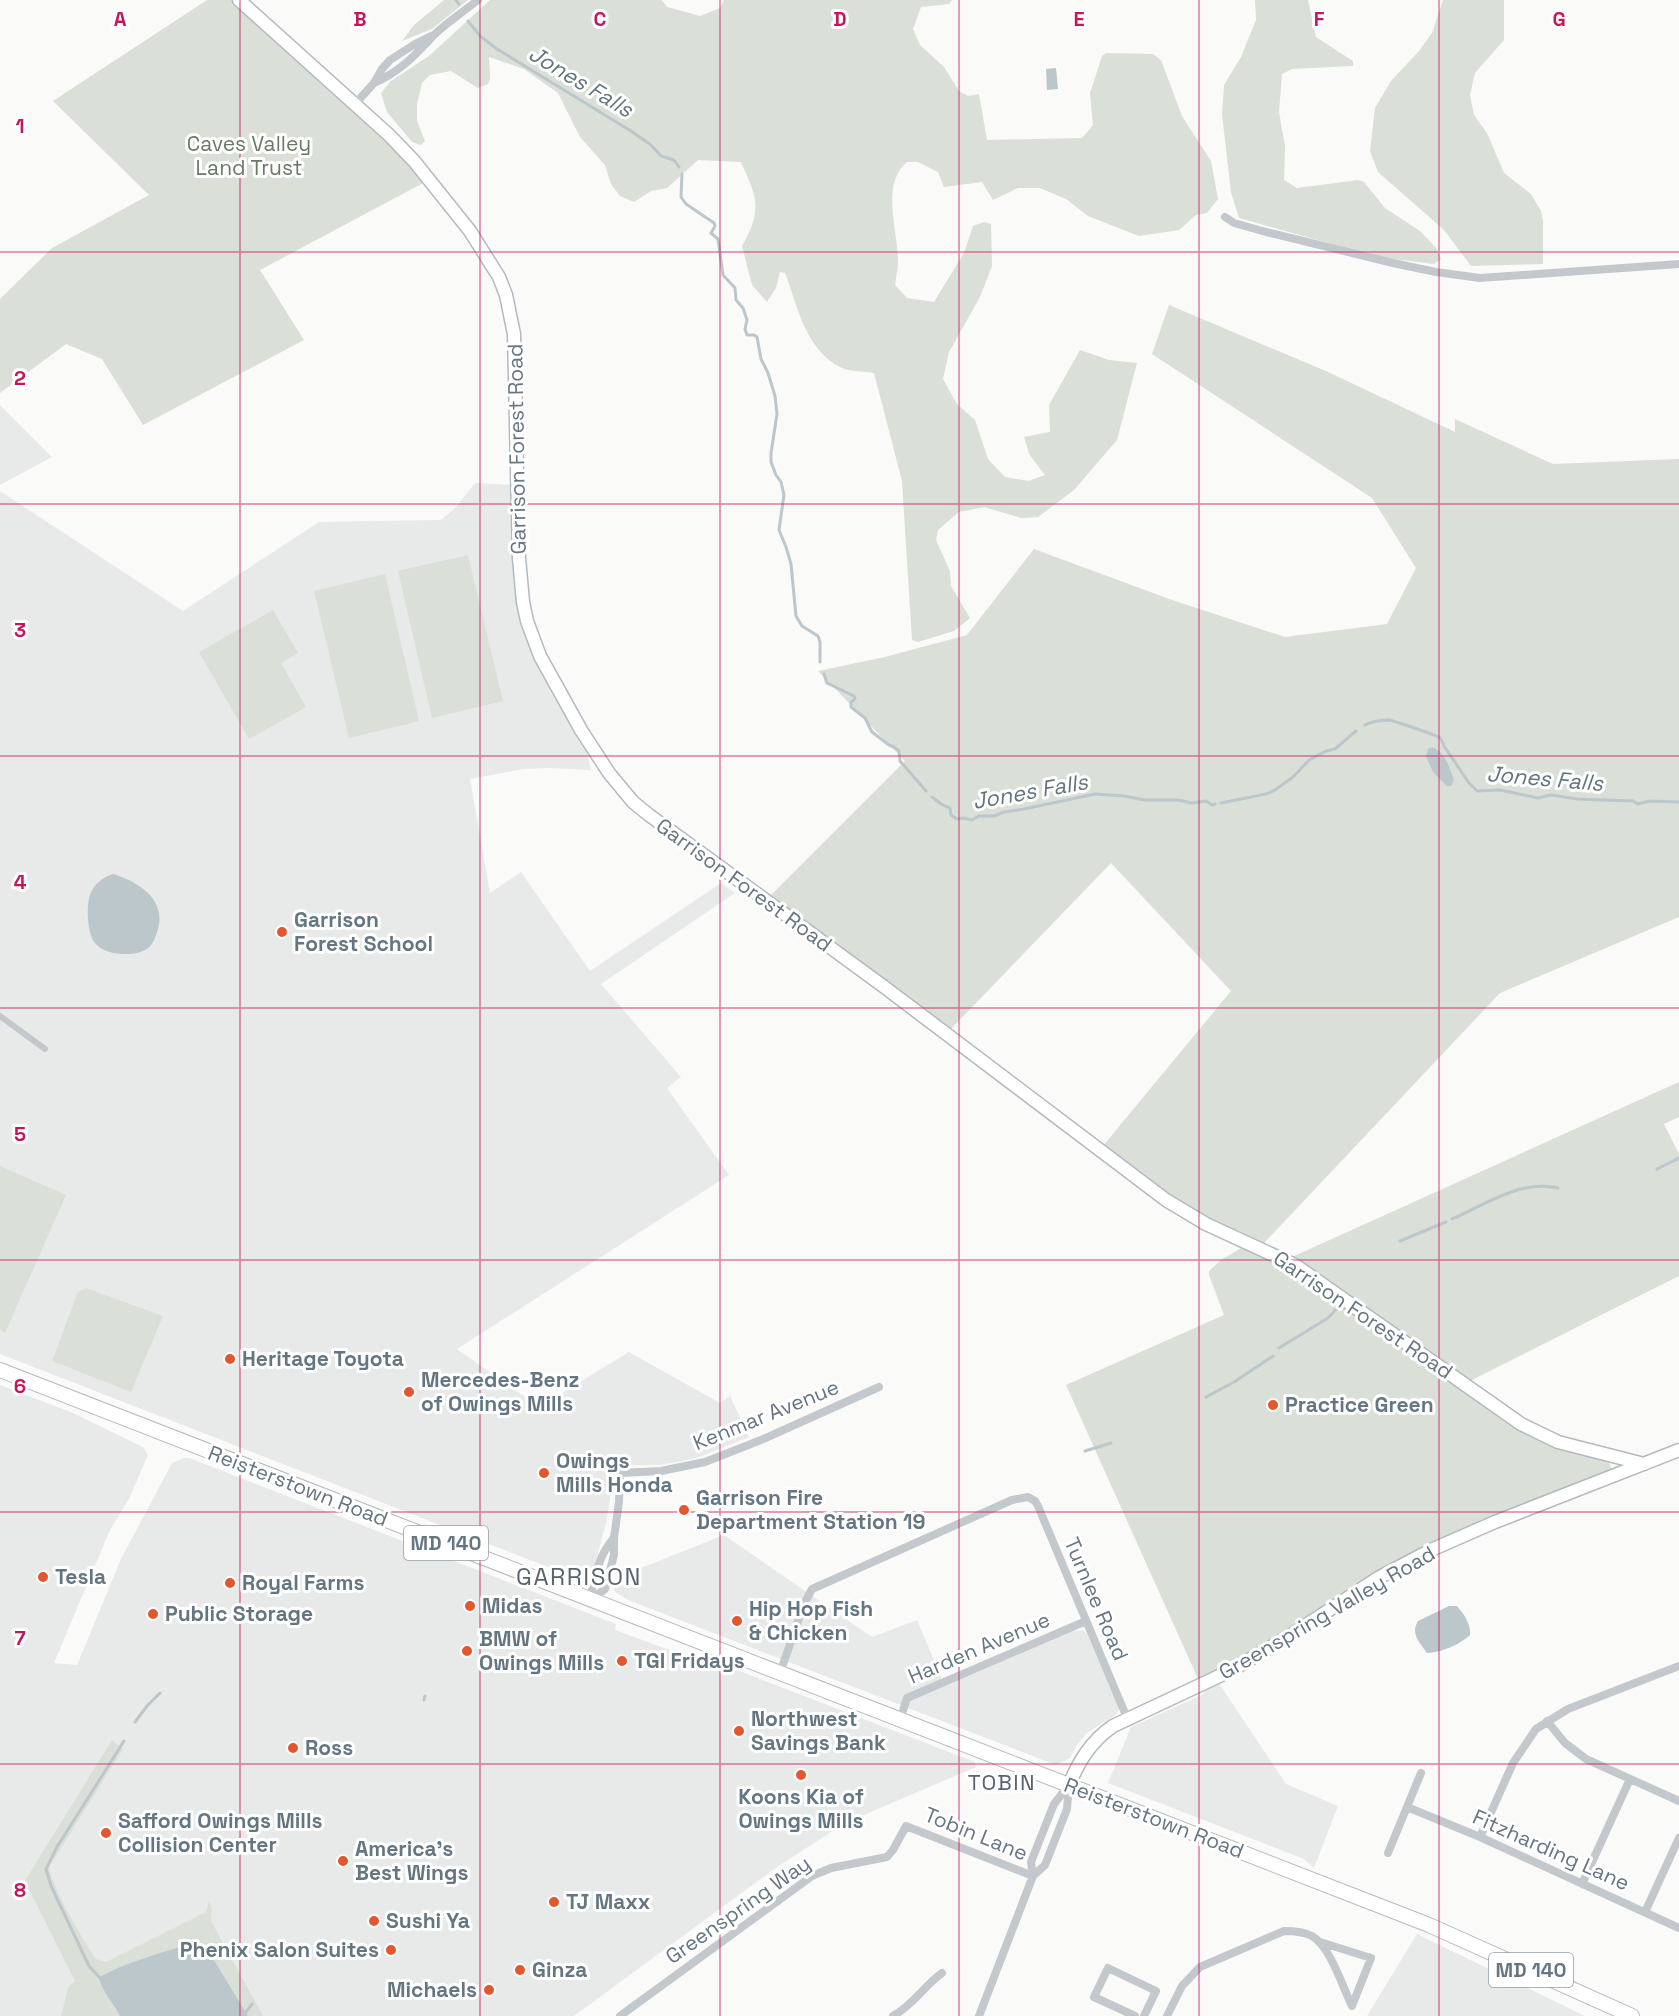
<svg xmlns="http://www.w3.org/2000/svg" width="1679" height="2016" font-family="'Space Grotesk',sans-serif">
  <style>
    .built { fill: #e8e9e9 }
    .green { fill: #dadfd7 }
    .water { fill: #bbc7cb }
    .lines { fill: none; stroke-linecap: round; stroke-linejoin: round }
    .stream { stroke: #bbc7cb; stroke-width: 3 }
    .secondary-casing { stroke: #b3babf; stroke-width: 15 }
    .primary-casing { stroke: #b5babe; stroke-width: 16 }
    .pedestrian { stroke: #c3c8cc; stroke-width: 6 }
    .minor { stroke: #c3c8cc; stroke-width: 8 }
    .secondary { stroke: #fff; stroke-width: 12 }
    .primary { stroke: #fff; stroke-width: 14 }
    .grid { fill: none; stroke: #c2185b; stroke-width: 1.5; stroke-opacity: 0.55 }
    .poi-dot { fill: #e4572e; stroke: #fff; stroke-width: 2 }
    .labels { text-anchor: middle; stroke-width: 6; stroke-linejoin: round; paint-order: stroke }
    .shield { fill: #fff; stroke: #939fa8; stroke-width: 1.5 }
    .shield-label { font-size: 20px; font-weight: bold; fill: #657683 }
    .park-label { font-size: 21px; fill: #687a64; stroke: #fff }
    .street-label { font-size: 21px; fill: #657683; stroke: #fff }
    .poi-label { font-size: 21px; font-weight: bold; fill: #657683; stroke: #fff; text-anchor: start }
    .water-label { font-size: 22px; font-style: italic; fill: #60757c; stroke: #fff }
    .neighbourhood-label { font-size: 22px; letter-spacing: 1.5px; fill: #57646e; stroke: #fff }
    .quarter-label { font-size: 24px; letter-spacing: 1.5px; fill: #57646e; stroke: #fff }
    .grid-label { font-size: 20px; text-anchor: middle; font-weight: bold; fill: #c2185b; stroke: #fff; stroke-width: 6; stroke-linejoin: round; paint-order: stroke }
  </style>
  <rect width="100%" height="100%" fill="#fafaf8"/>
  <path class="built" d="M0,405L52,457L0,485Z
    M475,483L512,485L518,602L585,745L591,770L550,768L523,769L470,779L490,893L521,872L590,971L721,883L735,893L601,984L681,1077L667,1088L729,1175L457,1349L539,1407L629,1352L720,1403L730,1396L749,1437L702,1456L683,1461L660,1465H610V1499L606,1523L592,1575L586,1580L579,1579L0,1354V491L183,611L319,522L441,520L456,507Z
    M0,1385L73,1413L143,1447L148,1455L129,1499L110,1530L54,1663L77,1665L121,1559L172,1463L183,1458H189L616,1624L615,1630L694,1659L737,1670L975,1762L976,1767L845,1823L777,1867L574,2016H0Z
    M724,1535L872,1637L917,1620L945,1686L1070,1632L1083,1630L1087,1634L1119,1708L1117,1714L1087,1733L1077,1745L1070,1758L1056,1765L628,1600L615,1592L614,1587L616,1578Z
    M1218,1682L1286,1784L1338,1806L1314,1868L1304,1859L1108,1783L1131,1727L1202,1695L1207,1689Z
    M1417,1934L1585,2016H1367Z"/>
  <path class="green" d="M207,0H233L387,138L425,182L260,270L304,340L143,425L102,359L66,344L0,393V299L52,248L149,195L53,101Z
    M444,0H468L432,29L402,41L414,25Z
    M490,0H662L667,7L700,16L720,8L724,0H952L949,4L921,7L913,29L920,45L944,67L959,91L968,96L979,94L987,140L1082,138L1093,125L1090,93L1102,56L1106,53L1153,54L1161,60L1182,116L1211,161L1218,199L1207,213L1196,215L1179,230L1139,236L1088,216L1066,199L1040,188H1018L993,200L982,182L944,187L938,172L918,162H907C880,185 898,230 898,261C898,269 896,277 895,285L907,298L934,302L964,253L973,226L984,222L991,224L992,266L980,297L949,352L943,379L957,404L975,420L988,459L1005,477L1029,481L1045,475L1029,454L1024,437L1050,432L1049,405L1080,350L1109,360L1137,363L1117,440L1074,490L1038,517L1021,518L984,507L959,512L938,530L936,540L950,571L951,586L970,618L954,631L918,642L912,640L902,481L874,373C864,371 851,372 842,368C805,350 798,307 785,273L780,272L776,288L767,302L752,285L742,246C763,209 757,198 741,162L698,160L667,188L651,191L634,202L620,196L611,184L605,165L580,137L558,93L524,69L489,57L490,79L488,84L478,88L451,71L430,75L422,83L417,104V121L425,141L421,145L412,142L387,112L381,93L391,81L429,56Z
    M1255,0H1308L1316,37L1353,61V66L1292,69L1282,74L1279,112L1285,146L1284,180L1297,188L1358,180L1364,182L1385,208L1420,231L1437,249L1441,259L1434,264L1378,257L1239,218L1231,192L1222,114L1224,85L1241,57L1256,20Z
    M1443,0H1504V40L1475,73L1470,95L1474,115L1487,133L1504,173L1531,194L1541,211L1543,221V264L1471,266L1444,230L1378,172L1370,151L1375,108L1391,81L1419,51L1432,33Z
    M1169,305L1328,372L1455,432V419L1553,464L1679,459V917L1500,993L1264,1243L1292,1257L1679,1082V1117L1664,1124L1679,1154V1276L1460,1386L1597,1457L1608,1461L1613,1471L1493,1517L1294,1627L1237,1662L1199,1681L1066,1385L1224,1315L1209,1275V1271L1221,1260L1253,1241L1214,1223L1170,1196L1103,1146L1231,991L1111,863L950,1030L769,897L905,761L818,671L885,657L967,635L1034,549L1172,600L1285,637L1387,624L1416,568L1372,498L1152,354Z
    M468,555L503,701L432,718L398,571Z
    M385,574L419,721L349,738L314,591Z
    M273,610L298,653L281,663L306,707L249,739L199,652Z
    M0,1166L66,1195L5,1333L0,1330Z
    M86,1288L163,1316L131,1392L52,1361L78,1292Z
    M112,1740L123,1749L49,1867C52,1887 83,1941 96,1959L106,1962L206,1912L209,1901L212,1909L211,1921L263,2016H248L214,1960L186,1945C156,1954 127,1963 99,1977C104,1992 113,2002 120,2016H61L69,1986L75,1981L30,1891L23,1884Z"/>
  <path class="water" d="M1056,68L1058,89L1047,90L1046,69Z
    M1432,747C1447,754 1449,767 1454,780L1451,786H1447L1433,772L1426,756L1428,749Z
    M113,874C140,882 168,901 157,932C155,938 153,944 148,948C142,953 133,954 126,954C116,954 103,952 96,944C87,936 86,906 90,895C94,884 103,877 113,874Z
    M1449,1606H1457C1464,1614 1471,1624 1470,1635C1461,1644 1440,1653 1427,1653C1420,1643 1410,1634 1418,1621Z
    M186,1945L203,1949L214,1960L248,2016H120C113,2002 102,1992 99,1977C126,1963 156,1954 186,1945Z"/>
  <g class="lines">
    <path class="stream" d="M456,0L459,4
      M468,21L480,36L497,49L631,131L651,145L661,156L674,160L679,167
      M682,174L681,197L686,204L714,223L715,226L711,233L718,239L723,275L735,288L736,300L743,308L747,320L745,329L747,335H754L757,337L761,359L768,373L775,396L777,414L771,453V462L776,475L781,482L784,495L779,530L786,547L791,564L796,616L802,626L818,636L820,642V662
      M824,674L827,683L854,696L855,699L851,702V707L865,718L872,732L889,745L894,747L899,751L900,761L926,791
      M1365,725C1373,721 1381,720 1389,720C1394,721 1437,735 1440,738C1442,740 1443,743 1444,746L1469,783L1477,791L1500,790L1538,798L1551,795L1577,799L1633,801L1638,804L1649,801L1679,802
      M932,797L941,804L950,808L951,815L957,819L963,818L972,820L979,816H994L1004,812L1024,809L1095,794L1124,796L1145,800H1178L1192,803L1206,801L1212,805L1215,804
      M1221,803L1266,794L1275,790L1293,777L1309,760L1326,751L1335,749L1356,731
      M1657,1169L1679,1158
      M1452,1219C1485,1205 1521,1179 1558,1188
      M1400,1241L1446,1222
      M1279,1348L1328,1318L1339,1306
      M1206,1397L1234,1382L1273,1356
      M1085,1451L1111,1443
      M424,1700L425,1696
      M135,1722L147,1706L160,1693
      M101,1979L89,1966L51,1886L46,1869L57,1847L124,1741
      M243,2016L252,2004"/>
    <defs>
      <path id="secondary" d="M239,0L389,135L414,161L470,231L499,277L506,295L514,334L519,558L523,602L527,621L540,656L581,730L609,773L633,802L649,815L883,986L1166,1200L1206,1224L1295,1265L1521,1424L1558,1442L1644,1464
        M1069,1785C1079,1761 1091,1741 1113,1726L1232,1670L1291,1635L1378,1578L1431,1550L1495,1522L1679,1450"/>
      <path id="primary" d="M0,1370L1429,1925L1632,2016"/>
    </defs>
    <use href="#secondary" class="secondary-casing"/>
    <use href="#primary" class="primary-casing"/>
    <path class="pedestrian" d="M0,1016L45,1049"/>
    <path class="minor" d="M374,83C401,71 414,56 433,36C446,23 463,12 478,0
      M355,104L374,83L382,69L390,60L415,44L431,36
      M1225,217L1234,223L1266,232L1393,263L1436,272L1480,278L1679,264
      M590,1600L605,1589L614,1555V1538L619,1502L620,1473L661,1471L705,1462L761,1440L879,1387
      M590,1600C594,1578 599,1554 614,1538
      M780,1673L804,1604L812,1589L1012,1500L1028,1497L1035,1501L1038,1506L1127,1718
      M900,1720L907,1698L1086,1621
      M1547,1721L1565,1743L1586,1759L1679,1801
      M1407,1807L1480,1837L1679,1928
      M1480,1837L1513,1763L1536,1729L1568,1709L1679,1666
      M1388,1853L1421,1773
      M1033,1876L1045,1865L1067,1809L1069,1785
      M1582,1884L1630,1779
      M1645,1912L1679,1838
      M620,2016L812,1876L831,1868L887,1857L893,1850L906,1826L1033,1876
      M893,2016C913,2005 924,1986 942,1973
      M979,2016L1033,1876L1031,1862L1054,1804L1069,1785
      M1135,2016L1094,1997L1108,1968L1156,1991L1144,2016
      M1167,2016L1182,1986L1200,1967L1284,1931C1294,1931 1304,1932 1312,1936C1330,1946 1343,1988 1352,2006L1371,1958L1320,1942"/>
    <use href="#secondary" class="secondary"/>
    <use href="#primary" class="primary"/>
  </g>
  <path class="grid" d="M240,0V2016M480,0V2016M720,0V2016M959,0V2016M1199,0V2016M1439,0V2016M0,252H1679M0,504H1679M0,756H1679M0,1008H1679M0,1260H1679M0,1512H1679M0,1764H1679"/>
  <g class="poi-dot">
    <circle cx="282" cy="932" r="6"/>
    <circle cx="230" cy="1359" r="6"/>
    <circle cx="409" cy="1392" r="6"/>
    <circle cx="1273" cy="1405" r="6"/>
    <circle cx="544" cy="1473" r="6"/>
    <circle cx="684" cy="1510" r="6"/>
    <circle cx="43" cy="1577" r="6"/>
    <circle cx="230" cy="1583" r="6"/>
    <circle cx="470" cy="1606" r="6"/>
    <circle cx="153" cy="1614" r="6"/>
    <circle cx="737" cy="1621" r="6"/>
    <circle cx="467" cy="1651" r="6"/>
    <circle cx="622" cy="1661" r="6"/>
    <circle cx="739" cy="1731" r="6"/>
    <circle cx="293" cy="1748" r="6"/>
    <circle cx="801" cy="1775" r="6"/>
    <circle cx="106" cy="1833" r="6"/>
    <circle cx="343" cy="1861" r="6"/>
    <circle cx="554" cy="1902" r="6"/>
    <circle cx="374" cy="1921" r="6"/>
    <circle cx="391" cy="1950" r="6"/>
    <circle cx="520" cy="1970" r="6"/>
    <circle cx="489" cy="1990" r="6"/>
  </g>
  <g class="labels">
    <g class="shield">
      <rect x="404" y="1526" width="84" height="34" rx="4.5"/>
      <rect x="1489" y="1953" width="84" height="34" rx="4.5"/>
    </g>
    <g class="shield-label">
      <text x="446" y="1550">MD 140</text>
      <text x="1531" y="1977">MD 140</text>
    </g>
    <g class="park-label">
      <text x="249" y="151">Caves Valley<tspan x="249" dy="24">Land Trust</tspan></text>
    </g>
    <g class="street-label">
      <text transform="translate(517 449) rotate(-91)" y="7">Garrison Forest Road</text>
      <text transform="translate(744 885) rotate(36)" y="7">Garrison Forest Road</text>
      <text transform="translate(1363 1315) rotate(34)" y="7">Garrison Forest Road</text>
      <text transform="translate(766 1415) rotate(-22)" y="7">Kenmar Avenue</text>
      <text transform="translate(298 1486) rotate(21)" y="7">Reisterstown Road</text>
      <text transform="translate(1096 1599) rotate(67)" y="7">Turnlee Road</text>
      <text transform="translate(1327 1613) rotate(-30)" y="7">Greenspring Valley Road</text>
      <text transform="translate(979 1648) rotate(-23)" y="7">Harden Avenue</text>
      <text transform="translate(1154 1818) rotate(21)" y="7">Reisterstown Road</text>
      <text transform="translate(976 1834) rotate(22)" y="7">Tobin Lane</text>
      <text transform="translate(1551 1850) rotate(24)" y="7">Fitzharding Lane</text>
      <text transform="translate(738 1910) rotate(-35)" y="7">Greenspring Way</text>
    </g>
    <g class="poi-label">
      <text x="294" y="927">Garrison<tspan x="294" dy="24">Forest School</tspan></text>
      <text x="242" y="1366">Heritage Toyota</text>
      <text x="421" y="1387">Mercedes-Benz<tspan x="421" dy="24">of Owings Mills</tspan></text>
      <text x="1285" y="1412">Practice Green</text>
      <text x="556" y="1468">Owings<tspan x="556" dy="24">Mills Honda</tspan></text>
      <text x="696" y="1505">Garrison Fire<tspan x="696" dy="24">Department Station 19</tspan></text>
      <text x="55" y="1584">Tesla</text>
      <text x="242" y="1590">Royal Farms</text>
      <text x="482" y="1613">Midas</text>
      <text x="749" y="1616">Hip Hop Fish<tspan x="749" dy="24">&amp; Chicken</tspan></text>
      <text x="165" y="1621">Public Storage</text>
      <text x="479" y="1646">BMW of<tspan x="479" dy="24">Owings Mills</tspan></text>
      <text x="634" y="1668">TGI Fridays</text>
      <text x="751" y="1726">Northwest<tspan x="751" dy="24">Savings Bank</tspan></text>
      <text x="305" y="1755">Ross</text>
      <text x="801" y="1804" text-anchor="middle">Koons Kia of<tspan x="801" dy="24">Owings Mills</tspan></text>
      <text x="118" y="1828">Safford Owings Mills<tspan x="118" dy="24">Collision Center</tspan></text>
      <text x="355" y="1856">America's<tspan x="355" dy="24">Best Wings</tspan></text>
      <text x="566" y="1909">TJ Maxx</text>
      <text x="386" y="1928">Sushi Ya</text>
      <text x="379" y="1957" text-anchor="end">Phenix Salon Suites</text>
      <text x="532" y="1977">Ginza</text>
      <text x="477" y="1997" text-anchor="end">Michaels</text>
    </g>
    <g class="water-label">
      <text transform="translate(581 81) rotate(31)" y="8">Jones Falls</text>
      <text transform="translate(1545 778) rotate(5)" y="8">Jones Falls</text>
      <text transform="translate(1030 791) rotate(-10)" y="8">Jones Falls</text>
    </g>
    <g class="neighbourhood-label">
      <text x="1002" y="1790">TOBIN</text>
    </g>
    <g class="quarter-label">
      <text x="579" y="1585">GARRISON</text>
    </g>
  </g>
  <g class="grid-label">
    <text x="120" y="26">A</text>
    <text x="360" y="26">B</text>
    <text x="600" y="26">C</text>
    <text x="840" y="26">D</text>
    <text x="1079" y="26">E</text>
    <text x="1319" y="26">F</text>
    <text x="1559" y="26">G</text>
    <text x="20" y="133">1</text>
    <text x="20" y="385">2</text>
    <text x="20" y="637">3</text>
    <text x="20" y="889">4</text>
    <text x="20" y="1141">5</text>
    <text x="20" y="1393">6</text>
    <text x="20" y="1645">7</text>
    <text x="20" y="1897">8</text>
  </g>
</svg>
